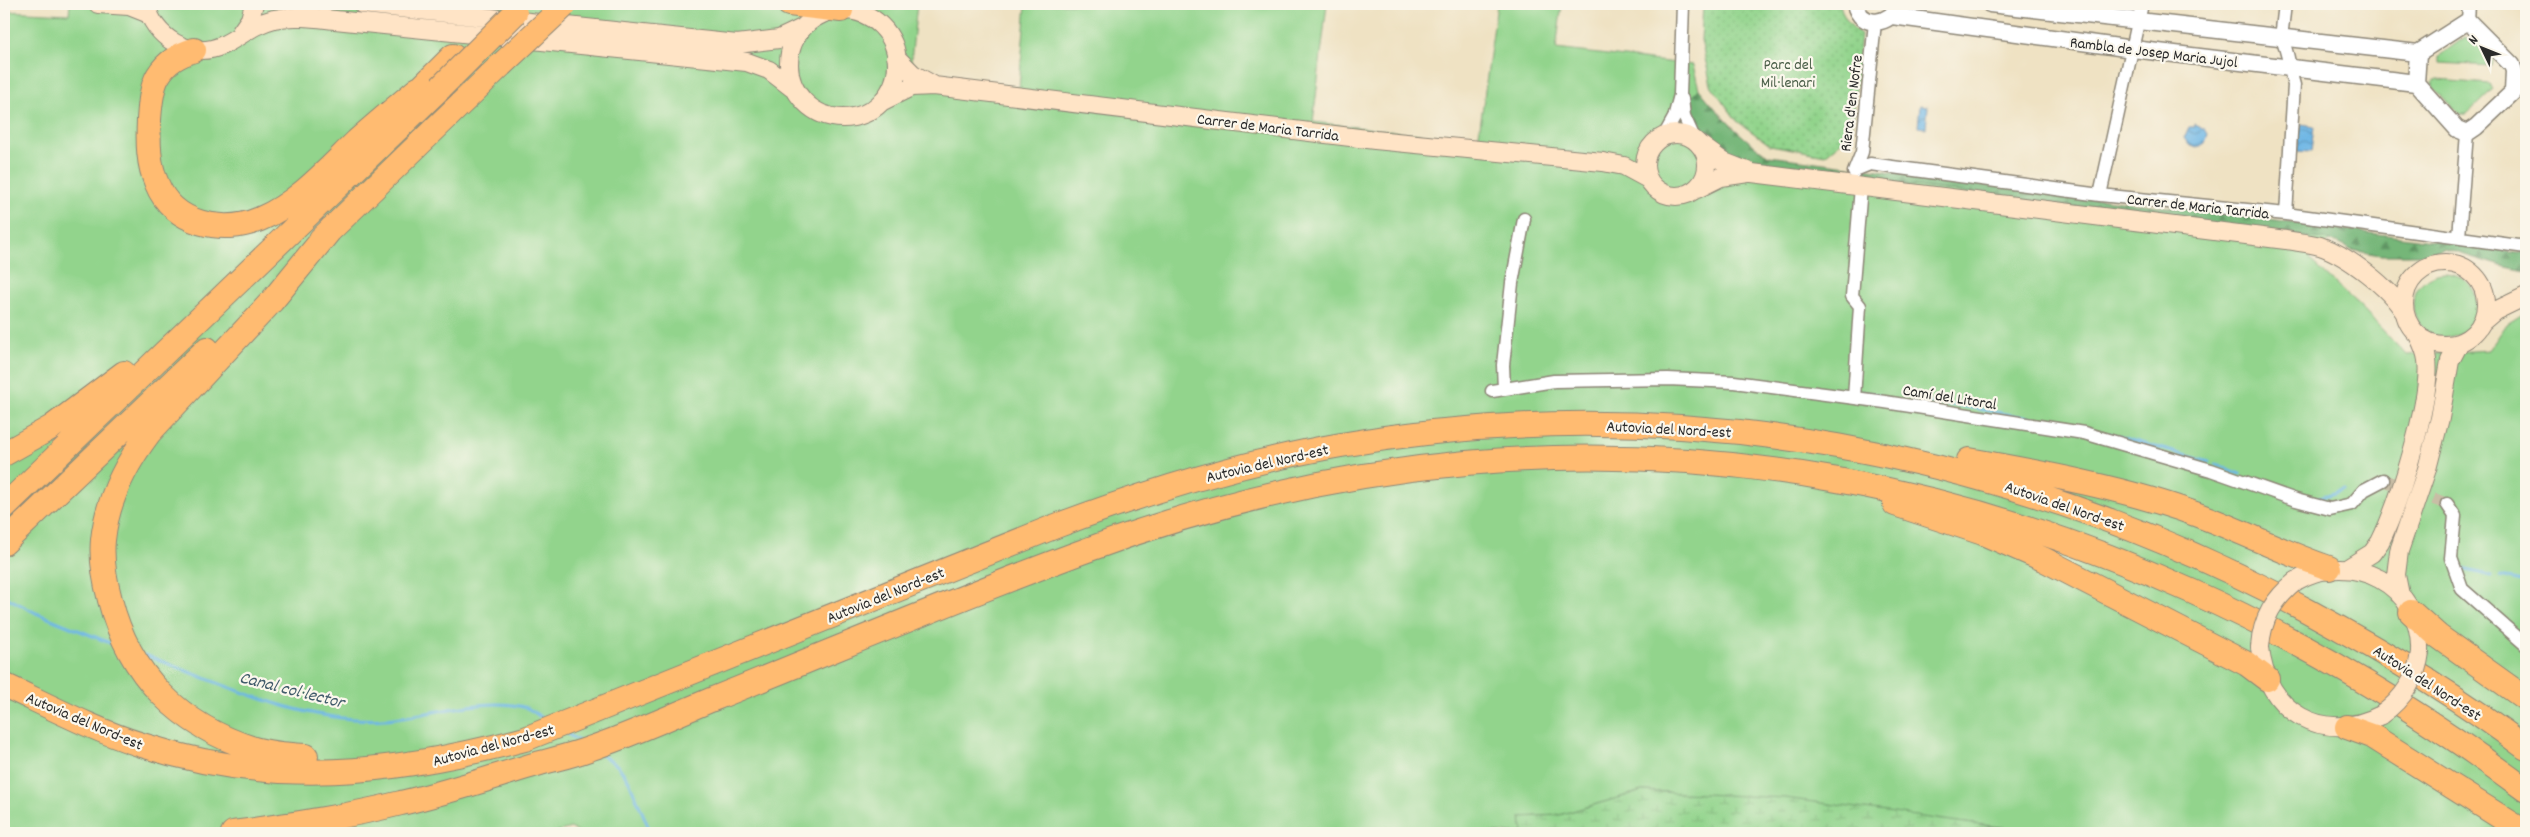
<svg xmlns="http://www.w3.org/2000/svg" width="2530" height="837" font-family="Dekko,sans-serif">
  <style>
    .green { fill: #92d48c; stroke: #5e805c }
    .forest { fill: url(#forest-firs); stroke: #507052 }
    .wetland { fill: url(#wetland-marsh); stroke: #5e805c }
    .park { fill: url(#park-dots); stroke: #5e805c }
    .water { fill: url(#water-waves); stroke: #4c7088 }
    .lines { fill: none; stroke-linecap: round; stroke-linejoin: round }
    .stream { stroke: #6db6e5; stroke-width: 3 }
    .minor-tunnel { stroke: #c8bda5; stroke-width: 12; stroke-dasharray: 12 6; stroke-linecap: butt }
    .minor-casing { stroke: #8d8677; stroke-width: 15 }
    .tertiary-casing { stroke: #8d8677; stroke-width: 19 }
    .secondary-casing { stroke: #8d8677; stroke-width: 20 }
    .motorway-casing { stroke: #8d8677; stroke-width: 26 }
    .minor { stroke: #fff; stroke-width: 12 }
    .tertiary { stroke: #fff; stroke-width: 16 }
    .secondary { stroke: #ffe4c6; stroke-width: 18 }
    .motorway { stroke: #ffbb71; stroke-width: 24 }
    .secondary-bridge-casing { stroke: #8d8677; stroke-width: 20; stroke-linecap: butt }
    .motorway-bridge-casing { stroke: #8d8677; stroke-width: 26; stroke-linecap: butt }
    .secondary-bridge { stroke: #ffe4c6; stroke-width: 18 }
    .motorway-bridge { stroke: #ffbb71; stroke-width: 24 }
    .labels { text-anchor: middle; stroke-width: 4.5; stroke-linejoin: round; paint-order: stroke }
    .street-label { font-size: 16px; fill: #2b2b2b; stroke: #fbf7ec }
    .park-label { font-size: 16px; fill: #4a5e48; stroke: #fbf7ec }
    .water-label { font-size: 18px; font-style: italic; fill: #425c6c; stroke: #fbf7ec }
  </style>
  <defs>
    <pattern id="forest-firs" width="22" height="20" patternUnits="userSpaceOnUse" patternTransform="scale(1.25)"><rect width="22" height="20" fill="#75b678"/><path d="M5 1l3.5 6h-7zM16 11l3.5 6h-7z" fill="#609463"/></pattern>
    <pattern id="wetland-marsh" width="20" height="14" patternUnits="userSpaceOnUse" patternTransform="scale(1.25)"><rect width="20" height="14" fill="#92d48c"/><path d="M1 5h8M5 5V1M11 12h8M15 12V8" fill="none" stroke="#7eb679"/></pattern>
    <pattern id="park-dots" width="8" height="8" patternUnits="userSpaceOnUse" patternTransform="scale(1.25)"><rect width="8" height="8" fill="#92d48c"/><path d="M2 2h.1M6 6h.1" fill="none" stroke="#7eb679" stroke-width="1.8" stroke-linecap="round"/></pattern>
    <pattern id="water-waves" width="16" height="10" patternUnits="userSpaceOnUse" patternTransform="scale(1.25)"><rect width="16" height="10" fill="#6db6e5"/><path d="M0 5q4-4 8 0t8 0" fill="none" stroke="#5a94ba"/></pattern>
  </defs>
  <rect width="100%" height="100%" fill="#fbf7ec"/>
  <filter id="ink" filterUnits="userSpaceOnUse"><feTurbulence type="fractalNoise" baseFrequency=".02" numOctaves="2"/><feDisplacementMap in="SourceGraphic" scale="10" xChannelSelector="R" yChannelSelector="G"/><feConvolveMatrix kernelMatrix="1 2 1 2 8 2 1 2 1" color-interpolation-filters="sRGB"/></filter>
  <filter id="wash" filterUnits="userSpaceOnUse"><feTurbulence type="fractalNoise" baseFrequency=".0096" numOctaves="4" result="noise"/><feDisplacementMap in="SourceGraphic" scale="20" xChannelSelector="R" yChannelSelector="G"/><feGaussianBlur stdDeviation="1.12" result="paint"/><feColorMatrix in="noise" values="0 0 0 0 0 0 0 0 0 0 0 0 0 0 0 0 0 1.4 0 .05"/><feComposite in="paint" operator="in"/></filter>
  <g filter="url(#wash)">
    <rect width="100%" height="100%" fill="#efe2c3"/>
    <path class="green" d="M70,4H917L911,61L926,73L1019,88L1026,4H1327L1313,122L1478,141L1497,4H1562L1556,49L1693,65L1699,89L1688,100L1694,118L1710,136L1718,154L1845,177L2330,240L2309,259L2363,309L2406,355L2489,350L2507,324L2526,312V833H2060L1667,792L1642,791L1559,815L1521,817L1523,833H579L571,828L553,833H4V11L69,14Z
      M2465,37L2473,40L2492,60L2491,66L2439,63V56Z
      M2438,80L2489,84L2493,89L2467,114H2459L2433,87V82Z
      M2413 305a32 32 0 1 1 64 0a32 32 0 1 1-64 0Z"/>
    <path class="forest" d="M1699,89C1720,115 1741,138 1769,156L2526,253V271L2501,266L2445,249L2424,255H2380L2351,250L2330,240L1737,163L1717,154L1710,136L1694,118L1688,100Z"/>
    <path class="wetland" d="M1642,791L1785,798L2002,828L2060,833H1523L1521,817L1559,815Z"/>
    <path class="park" d="M1703,4H1840C1843,18 1850,26 1861,34L1852,133L1825,155L1770,145L1737,121L1711,85L1701,40Z"/>
    <path class="water" d="M1920,105L1928,106L1926,128L1918,127Z
      M2194,124L2205,129L2208,134L2205,143L2197,148L2189,145L2184,138L2189,127H2194Z
      M2301,124L2314,126L2311,152L2297,151Z"/>
    <g class="lines">
      <path class="stream" d="M1861,392L1878,395
        M1922,402L1962,406L2051,422
        M2109,434L2209,462
        M2216,464L2240,474
        M2314,499L2344,490
        M2459,568L2491,576
        M2500,577L2526,583
        M4,596L36,613L115,645
        M145,655C219,682 304,725 384,719C428,717 485,695 527,708C533,711 540,717 546,720
        M566,733L580,742
        M600,754L618,766L629,781L651,833"/>
    </g>
  </g>
  <g filter="url(#ink)">
    <g class="lines">
      <path class="minor-tunnel" d="M2383,480L2447,504"/>
      <defs>
        <path id="minor" d="M2285,4L2281,38C2289,51 2289,69 2294,85L2286,214
          M2468,21L2469,4
          M1682,99L1684,116L1694,138
          M1664,136L1674,118L1680,95L1683,4
          M1855,170L1870,164L2100,195L2286,214L2526,247
          M1854,172L1862,152L1875,22
          M2100,195L2142,4
          M2459,237L2467,133
          M1504,389L1503,365L1512,283L1524,219
          M1492,391L1554,381L1668,379L1734,382L1885,402L2084,433L2211,470L2296,500L2330,509L2352,504L2364,490L2383,480
          M1854,398L1860,306L1852,296L1861,187
          M2447,504L2455,516L2451,558L2462,589L2526,645"/>
        <path id="tertiary" d="M1855,4C1861,30 1891,25 1900,4
          M1990,4L2418,53
          M1892,16L2133,49L2416,83L2457,129L2467,133L2476,127L2513,92L2514,71L2512,65L2468,21L2418,53L2416,83"/>
        <path id="secondary" d="M98,4L129,6L149,14
          M146,4C153,37 190,61 223,45C242,36 251,25 274,19C294,15 315,18 335,20L747,62L769,70L795,90
          M362,4L737,44L779,39L802,28
          M789 64a54 54 0 1 1 108 0a54 54 0 1 1-108 0Z
          M241,32L250,19L254,4
          M896,57L913,74L933,85
          M881,102L911,87L934,86L1375,140L1603,162L1624,166L1648,179
          M1645 165a31 31 0 1 1 62 0a31 31 0 1 1-62 0Z
          M1702,146L1724,162L1752,173L2286,240C2297,242 2309,243 2320,246C2347,255 2390,288 2404,312
          M1697,189L1721,177L1748,173
          M2404 304a41 41 0 1 1 82 0a41 41 0 1 1-82 0Z
          M2481,323L2495,311L2526,296
          M2348,568L2372,553L2380,542C2398,506 2432,399 2427,360C2426,351 2422,343 2418,335
          M2296,581C2351,549 2423,584 2420,652
          M2400,595L2396,575L2399,551L2427,469L2440,418L2450,361L2460,342
          M2260,647C2265,712 2323,745 2381,715"/>
        <path id="motorway" d="M789,4L841,10
          M194,50C179,55 167,61 158,76C151,88 150,106 149,120C148,142 148,164 157,184C173,224 223,235 260,219C298,203 328,169 357,141C377,123 398,106 418,89
          M416,93L453,56
          M321,239L501,65
          M4,454L52,427L124,373
          M1969,460C2042,473 2129,489 2198,515C2242,531 2284,553 2329,568
          M1895,504L1983,533L2043,559L2247,664L2267,679
          M4,507L441,87
          M4,543L207,349
          M2411,612L2438,636L2526,699
          M4,685C49,706 94,730 142,745C275,788 393,774 525,739L1056,526C1149,491 1243,462 1341,445C1676,387 2010,451 2308,611C2384,652 2458,696 2526,748
          M2347,727L2372,736L2526,833
          M306,756C289,755 271,754 254,749C180,726 129,675 110,600C105,581 101,560 103,540C107,500 125,465 149,433L272,301L331,229
          M233,833C289,825 346,817 401,803C445,793 487,779 530,766C550,760 570,756 589,749C631,735 672,716 713,699C838,649 961,596 1087,550C1595,361 2099,472 2526,790"/>
      </defs>
      <use href="#minor" class="minor-casing"/>
      <use href="#tertiary" class="tertiary-casing"/>
      <use href="#secondary" class="secondary-casing"/>
      <use href="#motorway" class="motorway-casing"/>
      <use href="#minor" class="minor"/>
      <use href="#tertiary" class="tertiary"/>
      <use href="#secondary" class="secondary"/>
      <use href="#motorway" class="motorway"/>
      <defs>
        <path id="secondary-bridge" d="M2260,647C2262,618 2274,599 2296,581
          M2381,715C2403,699 2417,679 2420,652"/>
        <path id="motorway-bridge" d="M501,65L564,6
          M441,87L515,13"/>
      </defs>
      <use href="#secondary-bridge" class="secondary-bridge-casing"/>
      <use href="#motorway-bridge" class="motorway-bridge-casing"/>
      <use href="#secondary-bridge" class="secondary-bridge"/>
      <use href="#motorway-bridge" class="motorway-bridge"/>
    </g>
  </g>
  <g class="labels">
    <g class="street-label">
      <text transform="translate(2154 51) rotate(7)" y="6">Rambla de Josep Maria Jujol</text>
      <text transform="translate(1850 103) rotate(-83)" y="6">Riera d'en Nofre</text>
      <text transform="translate(1268 126) rotate(7)" y="6">Carrer de Maria Tarrida</text>
      <text transform="translate(2198 205) rotate(6)" y="6">Carrer de Maria Tarrida</text>
      <text transform="translate(1950 396) rotate(9)" y="6">Camí del Litoral</text>
      <text transform="translate(1669 428) rotate(3)" y="6">Autovia del Nord-est</text>
      <text transform="translate(1267 462) rotate(-13)" y="6">Autovia del Nord-est</text>
      <text transform="translate(2065 505) rotate(19)" y="6">Autovia del Nord-est</text>
      <text transform="translate(885 594) rotate(-22)" y="6">Autovia del Nord-est</text>
      <text transform="translate(2428 682) rotate(33)" y="6">Autovia del Nord-est</text>
      <text transform="translate(85 720) rotate(23)" y="6">Autovia del Nord-est</text>
      <text transform="translate(493 744) rotate(-15)" y="6">Autovia del Nord-est</text>
    </g>
    <g class="park-label">
      <text x="1788" y="69">Parc del<tspan x="1788" dy="18">Mil·lenari</tspan></text>
    </g>
    <g class="water-label">
      <text transform="translate(292 689) rotate(14)" y="6">Canal col·lector</text>
    </g>
  </g>
  <rect width="2530" height="837" fill="none" stroke="#fbf7ec" stroke-width="20"/>
  <g transform="translate(2482 48) rotate(313)" stroke="#fbf7ec" stroke-width="4" paint-order="stroke">
  <path d="M0-4L9 19L0 12L-9 19Z" fill="#2b2b2b"/>
  <text y="-8" font-size="14" font-weight="bold" text-anchor="middle" fill="#2b2b2b">N</text>
  </g>
</svg>
